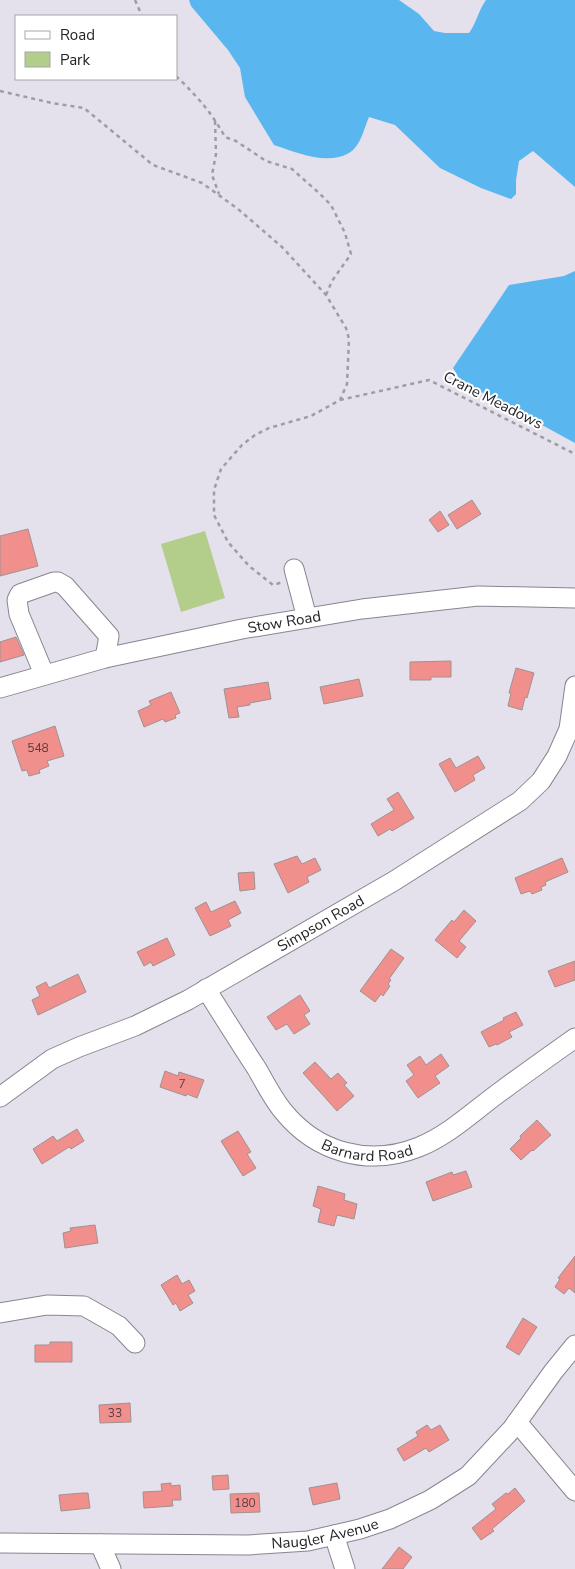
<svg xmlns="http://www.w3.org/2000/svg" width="575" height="1569" font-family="'Nunito Sans',sans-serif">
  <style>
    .green { fill: #b3cd8a }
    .water { fill: #5ab6ee }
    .building { fill: #f18f8d; stroke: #a09191 }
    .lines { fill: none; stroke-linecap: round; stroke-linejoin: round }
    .minor-casing { stroke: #898590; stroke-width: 21 }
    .path { stroke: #9f9ca5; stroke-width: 2.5; stroke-dasharray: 4 4; stroke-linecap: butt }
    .minor { stroke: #fff; stroke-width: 19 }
    .labels { text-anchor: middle; stroke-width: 4; stroke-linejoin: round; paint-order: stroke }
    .number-label { font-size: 12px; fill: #573e40 }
    .street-label { font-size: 15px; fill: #242327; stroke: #fff }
  </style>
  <rect width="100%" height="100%" fill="#e4e0ec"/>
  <path class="green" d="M205,531L225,598L181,612L161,544Z"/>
  <path class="water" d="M189,0H399L419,14L434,31L445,33H469C477,22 478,11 486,0H575V187L533,151L519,161L516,180V194L511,199L481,188L440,168L395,125L369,117C364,128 361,146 349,153C327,166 296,152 274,145L245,97L240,68L228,50L191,6Z
    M575,271V443L461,381L453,368L509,285L564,276Z"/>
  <path class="building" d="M472,500L481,514L457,529L448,515Z
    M440,511L449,525L438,532L429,520Z
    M28,529L38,566L0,576V536Z
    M16,637L24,655L0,662V642Z
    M451,661V677H431V680H410V662Z
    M516,668L534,673L527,698L525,697L522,710L508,706L511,693H509Z
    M359,679L363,696L324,704L320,687Z
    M268,682L271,699L250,703V705L237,707L239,717L229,718L224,689Z
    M171,692L180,713L175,715L176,718L165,722L163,719L144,727L138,711L151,705L149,701Z
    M55,726L64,756L47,761L49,766L39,770L40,773L29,776L27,770L22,771L12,741Z
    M478,756L485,768L473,775L475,780L455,792L439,764L450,758L456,768Z
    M398,792L414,818L392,831L390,829L378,836L371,824L394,810L387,799Z
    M297,856L302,864L315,858L321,870L307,877L309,882L288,893L274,864Z
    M562,858L568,872L545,882L546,885L541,887L542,890L532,894L530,891L521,894L515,878Z
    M254,872L255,889L240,891L238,873Z
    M235,901L241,913L228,920L231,926L210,936L195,908L206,902L211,912Z
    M464,910L476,921L459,941L466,947L457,958L435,940L452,920L454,922Z
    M167,938L175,955L153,966L151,962L144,966L137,952Z
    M391,949L404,958L389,979L391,980L388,984L390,986L383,996L381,994L375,1002L360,991Z
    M575,961V980L555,987L548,971Z
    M78,974L86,992L38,1015L32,1000L40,996L36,987L46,982L49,988Z
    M300,995L310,1011L304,1015L310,1024L294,1034L287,1024L276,1030L267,1017Z
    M516,1012L523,1025L509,1032L512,1037L497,1045L496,1044L489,1047L481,1032L504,1020L503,1018Z
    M441,1054L449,1066L435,1076L440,1083L418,1098L406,1081L414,1075L407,1065L420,1056L426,1065Z
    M315,1062L331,1079L338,1073L347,1083L344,1085L354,1096L337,1111L303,1073Z
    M165,1071L178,1076L179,1072L204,1080L197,1098L187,1094L186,1096L160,1087Z
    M537,1120L551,1135L533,1151L532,1150L521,1160L510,1149L521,1138L520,1136Z
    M77,1129L84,1141L71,1149L69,1147L42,1164L33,1149L53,1136L57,1141Z
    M238,1131L251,1152L247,1154L256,1168L243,1176L221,1141Z
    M466,1171L472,1187L433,1201L426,1182L452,1172L453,1175Z
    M318,1186L345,1194L344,1200L357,1204L354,1219L337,1215L334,1226L318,1222L321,1209L313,1206Z
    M95,1225L98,1243L65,1248L63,1233L71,1231L70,1228Z
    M575,1256V1293L569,1288L564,1294L555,1287L560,1279L558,1278Z
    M177,1275L182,1284L189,1280L195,1291L188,1295L193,1303L180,1311L176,1303L173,1305L161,1285Z
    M523,1318L537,1327L519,1355L506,1347Z
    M50,1342H72V1362H35V1345H50Z
    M130,1403L131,1422L100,1423L99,1405Z
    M427,1425L431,1430L440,1425L449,1440L429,1452L426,1448L404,1461L397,1449L418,1436L416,1432Z
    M228,1475L229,1489L213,1490L212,1476Z
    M171,1483V1486L180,1485L181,1500H172L173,1506L144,1508L143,1492L162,1491L161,1484Z
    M337,1483L340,1499L313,1505L309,1488Z
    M515,1488L525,1501L492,1529L494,1531L481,1540L472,1528L496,1509L492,1504L506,1493L508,1494Z
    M83,1493H88L90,1508L61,1511L59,1495Z
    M259,1493L260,1512L231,1513L230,1494Z
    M399,1547L412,1557L403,1569H382Z"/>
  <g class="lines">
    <defs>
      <g id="minor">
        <path d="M294,569L307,618"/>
        <path d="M44,674L19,614L17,600L20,594L54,582H58L65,586L109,636L105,658"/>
        <path id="s1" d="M0,688L105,658L242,629L362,609L478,596L575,598"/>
        <path id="s2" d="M206,989C223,1016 240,1043 257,1069C265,1083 273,1099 283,1111C317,1153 369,1167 419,1147C451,1134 477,1108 504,1089C527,1072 551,1055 575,1038"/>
        <path id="s3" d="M0,1097L52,1059L79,1047L135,1026L188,1000L394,881L520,801L541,781L557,756L569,729L575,686"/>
        <path d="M0,1313L47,1305L84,1306L119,1326L135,1343"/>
        <path d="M517,1422L575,1491"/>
        <path d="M334,1535L345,1569"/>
        <path id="s4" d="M0,1543L248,1545L308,1541L360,1529L390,1519L430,1500L468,1476L512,1429L553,1372L575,1345"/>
        <path d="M100,1544L111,1569"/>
      </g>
    </defs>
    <use href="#minor" class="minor-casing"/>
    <path class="path" d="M135,0L142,16
      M176,76C196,95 212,113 225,137L236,141L266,161L292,169L319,193L331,205L345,233L351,254L332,281L326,295
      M0,91L52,103L84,108L153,165L202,183L238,209L282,247L326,295L346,328L349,339L347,384L340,400L311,416L269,428L255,435L242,445L221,469L214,490V515L228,542L249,566L273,585L283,582
      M215,121L216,154L212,175L219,194
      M340,400L429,380L575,454"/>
    <use href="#minor" class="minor"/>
  </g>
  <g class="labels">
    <g class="number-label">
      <text x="38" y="752">548</text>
      <text x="182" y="1088">7</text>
      <text x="115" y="1417">33</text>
      <text x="245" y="1507">180</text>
    </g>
    <g class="street-label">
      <text transform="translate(493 400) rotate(27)" y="5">Crane Meadows</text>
      <text dy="5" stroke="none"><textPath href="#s1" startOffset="292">Stow Road</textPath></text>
      <text dy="5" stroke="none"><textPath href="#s3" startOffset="366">Simpson Road</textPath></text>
      <text dy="5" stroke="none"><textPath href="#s2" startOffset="242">Barnard Road</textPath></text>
      <text dy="5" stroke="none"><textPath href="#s4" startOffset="326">Naugler Avenue</textPath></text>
    </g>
  </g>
  <rect x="15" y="15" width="162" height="65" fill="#ffffff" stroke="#a7a7a9"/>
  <rect x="25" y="31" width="25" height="8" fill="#ffffff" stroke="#a7a7a9"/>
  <text x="60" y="40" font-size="15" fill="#242327">Road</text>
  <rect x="25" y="52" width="25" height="15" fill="#b3cd8a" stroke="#a7a7a9"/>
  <text x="60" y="65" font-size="15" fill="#242327">Park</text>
</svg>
